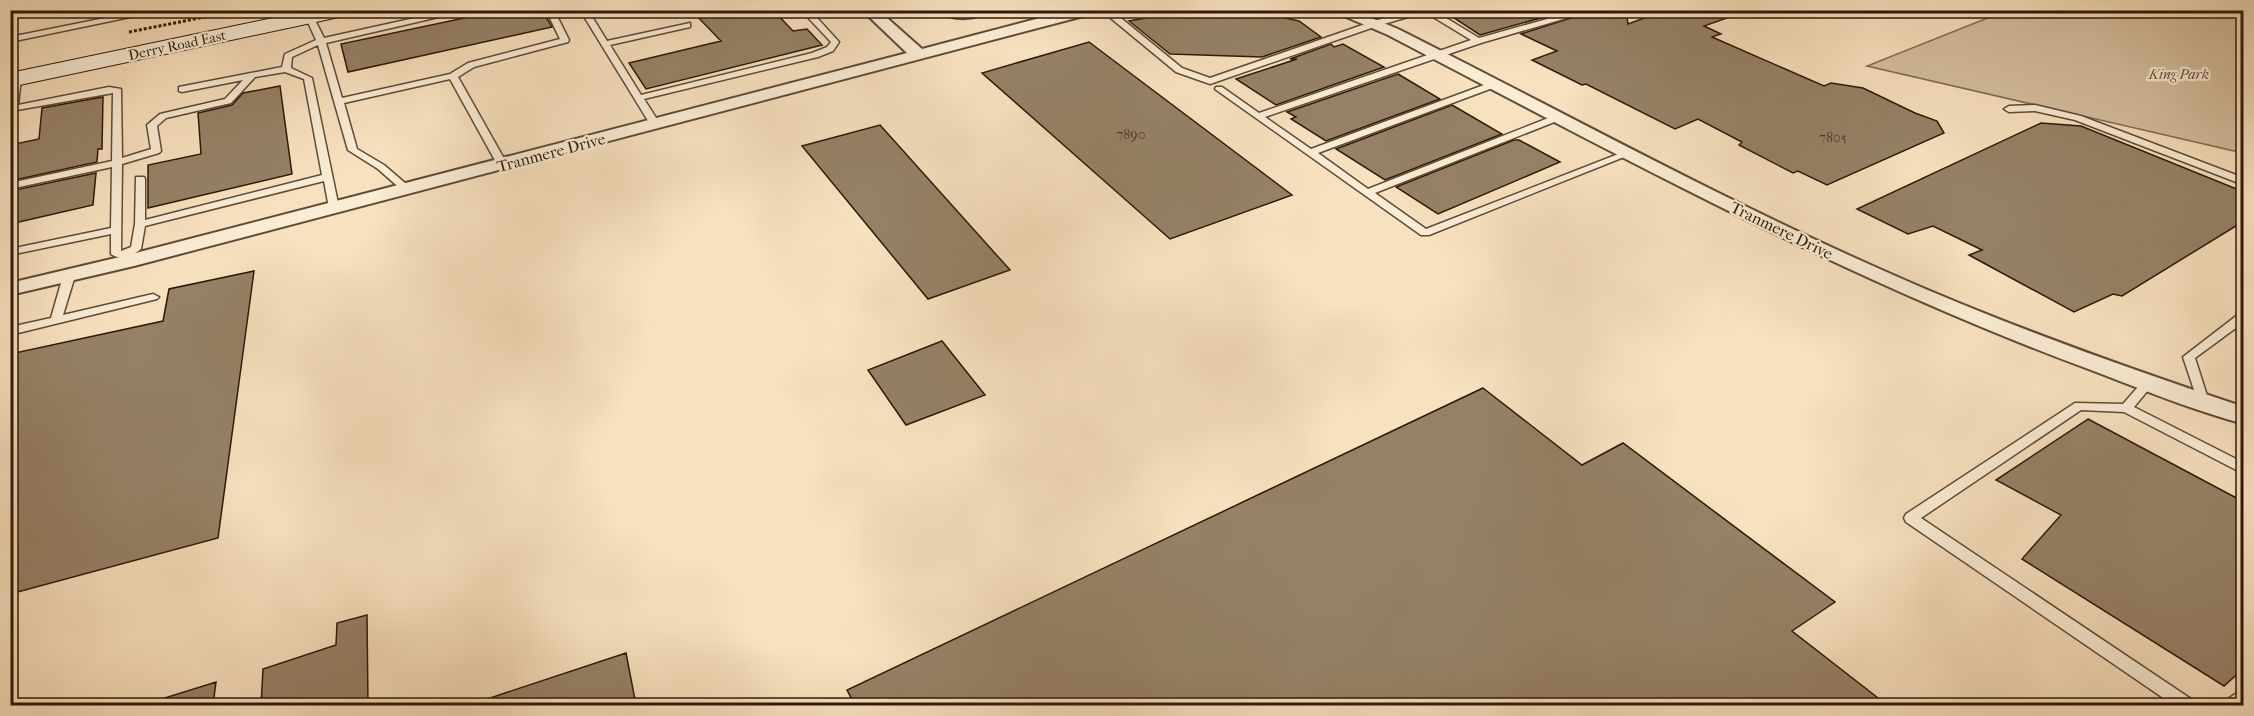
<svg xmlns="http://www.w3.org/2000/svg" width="2254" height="716" font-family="'IM FELL French Canon',serif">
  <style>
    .green { fill: #d5bfa0; stroke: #806c54; stroke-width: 1.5 }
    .building { fill: #968167; stroke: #2c1908; stroke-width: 1.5 }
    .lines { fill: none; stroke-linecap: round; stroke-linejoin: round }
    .service-casing { stroke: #5f4b36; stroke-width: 3 }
    .minor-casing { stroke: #5f4b36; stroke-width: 4 }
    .secondary-casing { stroke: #2c1908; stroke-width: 2 }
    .path { stroke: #2c1908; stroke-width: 3; stroke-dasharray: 3 2; stroke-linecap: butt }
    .service { fill: #faecd5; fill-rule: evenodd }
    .minor { fill: #faecd5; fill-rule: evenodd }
    .secondary { fill: #faecd5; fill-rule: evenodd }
    .labels { text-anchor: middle; stroke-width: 4.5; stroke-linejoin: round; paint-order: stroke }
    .far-street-label { font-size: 14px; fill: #2c1908; stroke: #faecd5 }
    .far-park-label { font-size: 14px; font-style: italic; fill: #5f4b36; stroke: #faecd5 }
    .number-label { font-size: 14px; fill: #463320 }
    .street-label { font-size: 16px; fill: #2c1908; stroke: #faecd5 }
  </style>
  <rect width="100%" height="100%" fill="#f8e1bf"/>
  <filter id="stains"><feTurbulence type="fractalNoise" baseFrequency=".00333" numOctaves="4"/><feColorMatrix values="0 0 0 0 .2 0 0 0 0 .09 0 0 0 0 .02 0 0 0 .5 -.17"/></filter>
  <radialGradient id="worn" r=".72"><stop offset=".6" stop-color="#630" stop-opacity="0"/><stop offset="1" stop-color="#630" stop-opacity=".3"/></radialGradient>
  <path class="green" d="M2005,11H2243V153L1867,66Z"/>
  <path class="building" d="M502,10H542L552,27L348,72L341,44Z
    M691,10H773L793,31L807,29L822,45L646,89L629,63L721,41Z
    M1442,10H1569L1480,35Z
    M1596,10H1626L1628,24L1666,10L1678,14L1688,10H1741V13L1704,26L1721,34L1712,37L1824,86L1831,83L1863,88L1915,113L1937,121L1944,133L1827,185L1798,171L1793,173L1739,145L1742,142L1698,119L1675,129L1586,84L1582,85L1532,60L1557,51L1521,34Z
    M1179,12L1266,14L1299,21L1321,37L1262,57L1170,54L1129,21Z
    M1089,42L1292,195L1170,239L982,73Z
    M1331,44L1334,47L1343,44L1384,67L1276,105L1236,79L1297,59H1290Z
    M1398,74L1440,99L1326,141L1291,119L1296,117L1287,112Z
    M280,86L292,174L148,208V165L201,154L198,113L232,105L243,93Z
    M103,97L102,149H98L97,162L10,181V145L39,139L42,108Z
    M1452,105L1502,134L1385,180L1336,149Z
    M2041,123L2081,126L2244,192V221L2122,296L2113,294L2074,312L1969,255L1982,250L1933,226L1908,234L1857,209Z
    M880,125L1010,270L928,299L802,146Z
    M1514,140H1519L1560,162L1438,214L1396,187Z
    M96,173L93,205L10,224V191Z
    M254,271L218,538L10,594V354L163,321L169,289Z
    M942,341L985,395L906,425L868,370Z
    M1483,388L1582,465L1623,443L1835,602L1792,631L1887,705H855L847,690Z
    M2088,419L2244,502V668L2224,686L2022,559L2061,515L1996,480Z
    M367,615L368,705H261L263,669L336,645L337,623Z
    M626,653L636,705H478V702Z
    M216,682L213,705H156L155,701Z"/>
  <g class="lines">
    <defs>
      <path id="service" d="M145,10H164L10,42V37Z
        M451,10H469L326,43L342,98L450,74L468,63L560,39L546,10H554L569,40L568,42L474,67L458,77L507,164L505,166L502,167L497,164L450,79L344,103L357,149L384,165L412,189L407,192L403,191L378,169L348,150L318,45L292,57L291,68L312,78L339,208L338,210L334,211L329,208L324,181L145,226L141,249C133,256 120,261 111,254V234L10,255V249L111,228L112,167L10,189V183L112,161L113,93L17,110L15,125L10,128V92L14,76L21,78L18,105L109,87L121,89L122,158L151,149L147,125L160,114L225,99L243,80L182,92L179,91V87L282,67L285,54L316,40L306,18L307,16H313L324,38ZM285,72L304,79L322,175L145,220V179L144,177H136L135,224L131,247L121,251L122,164L159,153L161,151L157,126L166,118L231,103L255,77Z
        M580,10H588L607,41L690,23V27L610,45L641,95L812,53L827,47L831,42L801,10H810L839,42L833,51L818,57L644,99L660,124L655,127L650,124Z
        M938,10H948L959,14L995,10C978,19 954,24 938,10Z
        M1101,10H1111L1182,68L1210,78L1371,22L1412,10H1433L1479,38L1579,10H1594L1481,43L1265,117L1311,149L1492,82H1498V86L1318,153L1368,189L1556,115H1562V119L1375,193L1426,229L1626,151H1632L1634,153L1429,235H1421L1215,89L1216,87H1222L1259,113L1471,40L1425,12L1377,26L1210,84L1176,72Z
        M1361,10H1375L1352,18L1348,16Z
        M2035,105L2081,116L2244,178V185L2075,120L2035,111L2009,112L2004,109L2009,106Z
        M69,273L75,276L63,315L153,294L159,297L157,299L10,335V327L51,318L63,276Z
        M2240,313H2244V322L2195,358L2209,402L2207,405H2199L2183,357Z
        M2148,379L2154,383L2134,407L2244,463V474L2124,412L2081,410L1921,518L2194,701L2196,706H2175L1906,522L1904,518L1906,514L2075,403L2123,404L2144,380Z
        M2244,688L2243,706H2223L2225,701Z"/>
      <path id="minor" d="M862,10H878L922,49L1070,10H1097L1095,13L134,266L10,295V283L124,256L907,53Z
        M1330,10H1352L1398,29C1561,111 1724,201 1891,274C2006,325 2124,367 2244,407V424C2189,409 2136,387 2083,367C1841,277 1616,154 1388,35Z"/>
      <path id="secondary" d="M311,10H354L351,14L344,16L10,87V73Z"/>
    </defs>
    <use href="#service" class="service-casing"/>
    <use href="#minor" class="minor-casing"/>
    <use href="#secondary" class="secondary-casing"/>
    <path class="path" d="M129,32L240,10"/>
    <use href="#service" class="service"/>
    <use href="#minor" class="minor"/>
    <use href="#secondary" class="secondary"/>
  </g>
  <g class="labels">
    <g class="far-street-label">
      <text transform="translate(177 45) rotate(-12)" y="5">Derry Road East</text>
    </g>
    <g class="far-park-label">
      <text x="2179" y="79">King Park</text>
    </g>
    <g class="number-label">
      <text x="1131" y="139">7890</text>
      <text x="1833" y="142">7805</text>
    </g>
    <g class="street-label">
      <text transform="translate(551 152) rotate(-15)" y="6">Tranmere Drive</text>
      <text transform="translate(1782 230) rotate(26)" y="6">Tranmere Drive</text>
    </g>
  </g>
  <rect width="2254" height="716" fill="none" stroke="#f8e1bf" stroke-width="36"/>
  <rect x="12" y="12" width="2230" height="692" fill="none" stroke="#2c1908" stroke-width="3"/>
  <rect x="18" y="18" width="2218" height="680" fill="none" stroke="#2c1908" stroke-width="1.5"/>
  <rect width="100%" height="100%" filter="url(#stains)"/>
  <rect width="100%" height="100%" fill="url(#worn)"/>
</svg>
